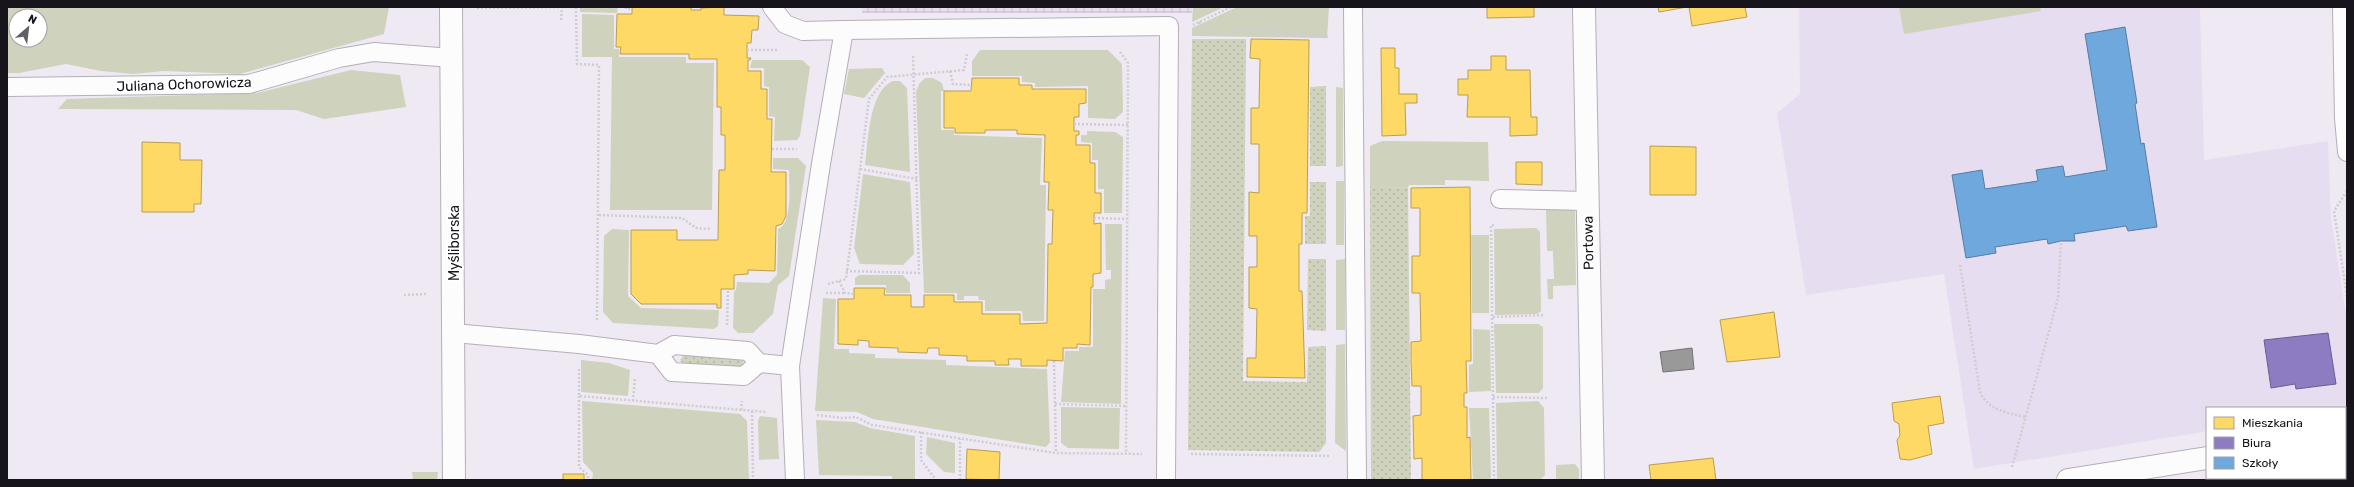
<svg xmlns="http://www.w3.org/2000/svg" width="2354" height="487" font-family="Rubik,sans-serif">
  <style>
    .built { fill: #e7ddf0 }
    .industrial { fill: url(#industrial-grid) }
    .grass { fill: #cfd2bc; fill-rule: evenodd }
    .garden { fill: url(#garden-dots) }
    .homes { fill: #ffd966; stroke: #ba9e50 }
    .offices { fill: #8e7cc3; stroke: #6b5d91 }
    .schools { fill: #6fa8dc; stroke: #557ca2 }
    .industry { fill: #999; stroke: #727173 }
    .lines { fill: none; stroke-linecap: round; stroke-linejoin: round }
    .service-casing { stroke: #b3afb7; stroke-width: 20 }
    .minor-casing { stroke: #b3afb7; stroke-width: 24 }
    .tertiary-casing { stroke: #b3afb7; stroke-width: 24 }
    .path { stroke: #cfcdd0; stroke-width: 2.5; stroke-dasharray: 2 2; stroke-linecap: butt }
    .service { stroke: #fdfcfd; stroke-width: 18 }
    .minor { stroke: #fdfcfd; stroke-width: 22 }
    .tertiary { stroke: #fdfcfd; stroke-width: 22 }
    .labels { text-anchor: middle; stroke-width: 4; stroke-linejoin: round; paint-order: stroke }
    .street-label { font-size: 14px; fill: #18141b; stroke: #fff }
  </style>
  <defs>
    <pattern id="industrial-grid" width="8" height="8" patternUnits="userSpaceOnUse"><rect width="8" height="8" fill="#e7ddf0"/><path d="M0 4h8M4 0v8" fill="none" stroke="#c5bdcd"/></pattern>
    <pattern id="garden-dots" width="8" height="8" patternUnits="userSpaceOnUse"><rect width="8" height="8" fill="#cfd2bc"/><path d="M2 2h.1M6 6h.1" fill="none" stroke="#b1b3a1" stroke-width="1.8" stroke-linecap="round"/></pattern>
  </defs>
  <rect width="100%" height="100%" fill="#efe9f4"/>
  <path class="built" d="M1799,7H2200L2204,160L2328,141L2331,219L2347,320V410L2345,411V408H2207V429L2203,432L1974,469L1944,274L1806,295L1777,113L1800,94Z"/>
  <path class="industrial" d="M862,7H1192V13H862Z"/>
  <path class="grass" d="M7,7H389L384,34L240,74L164,71L133,74L101,71L66,64L19,73H7ZM16,16H40V40H16Z
    M580,7H618L617,13L580,12Z
    M1193,7H1224L1192,22Z
    M1237,7H1329L1327,38L1192,36V28Z
    M1899,7H2040L2041,11L1904,34Z
    M582,14L614,15V49H619V57H686V63H714L712,210H610L612,57H582Z
    M980,50H1108L1122,64L1123,112L1115,119L1088,118V86L1035,87V83L1022,82V76H972V61Z
    M752,60H802L810,67L800,136L797,140L774,141L775,117L769,116V87L764,86V68H750Z
    M882,68L885,73L864,98L844,94L849,69Z
    M351,70L400,75L406,107L324,119L296,110L58,109L67,99L257,93Z
    M925,78H933L942,83L944,91H941V130H954V135L1042,138L1040,185H1046L1044,321H1023L1022,311H985V300H979L978,296H964V300H957V293H924L916,92L919,84Z
    M893,81H900L907,88L910,172L865,165C868,142 869,90 893,81Z
    M1336,87L1343,88V166L1336,167Z
    M1087,131L1115,132L1123,137L1122,213H1104V189H1098V160H1092V143L1081,142V135H1087Z
    M1382,141L1488,142L1489,181L1445,180V185H1409L1408,188L1370,186V146Z
    M773,158H798L806,166L789,276L778,285L773,314L753,333H738L733,328L734,291L736,290L737,282L769,283L777,275L778,229C793,224 789,184 789,170L773,169Z
    M863,174L910,182L914,254L903,265L860,264L854,248Z
    M1336,181H1344V245H1336Z
    M1569,206L1575,211L1576,285L1553,286V299H1548L1547,279H1554L1553,251H1547L1546,207Z
    M1105,224H1122L1121,404L1061,402L1065,351H1079V347H1093V289H1105V280L1111,279V270H1106Z
    M1536,228L1540,232L1541,311L1537,314L1495,315L1494,229Z
    M612,229L629,230L628,296L641,308L719,310L718,326L714,329L613,323L603,312L604,236Z
    M1471,235H1489V313H1472Z
    M1345,259V330H1336V260Z
    M859,275H903L910,283V293H886V285H855V278Z
    M823,298L836,299L834,349H849V353L875,354V358L946,360V365L1047,369L1050,442L1046,447L873,419L857,412L815,411Z
    M1538,324L1543,327V388L1539,393H1496L1494,324Z
    M1473,329L1490,330L1491,391L1469,392V365L1473,364Z
    M1345,344L1346,451L1335,443L1336,345Z
    M581,360L609,363L630,370L628,396L581,392Z
    M582,401L740,414L747,421L749,480H592L593,473L583,462Z
    M1538,401L1544,408L1545,475L1541,479L1497,480L1496,403Z
    M1061,407L1120,408L1119,449L1068,448L1061,443Z
    M1469,408H1489L1491,479H1473Z
    M760,416L777,418L779,459L759,460L758,421Z
    M816,420L855,422L870,428L915,436V480H892V476L819,475Z
    M927,437L955,443V473L944,472L926,454Z
    M2345,450H2347V480H2300L2299,478H2345Z
    M1575,464L1579,469V480H1556V465Z
    M412,472H438L437,480H413Z"/>
  <path class="garden" d="M1192,39H1246L1243,381L1307,382L1308,347L1326,346V443L1319,452L1188,450Z
    M1326,86V166H1310V87Z
    M1310,182H1326V244H1305V216H1310Z
    M1370,186L1408,188L1411,480H1371Z
    M1308,259H1326V331L1307,330Z
    M684,355L741,359L743,360L744,366L742,367L683,364L680,360Z"/>
  <path class="homes" d="M632,7H691V10H701V8L724,7V15L759,16L758,30H752L751,43H747V58H751L750,60H748V71H761V89H767V119H772L771,172H786V216L782,224L776,226L775,271L748,270V274L734,275V289H721V308H717V304H641L631,294V230H677V240H718L719,170H725V135H721V107H717V59H689V54H620L621,47H616L617,14H632Z
    M1487,7H1534V17L1487,18Z
    M1658,7H1687L1659,12Z
    M1689,7H1745L1747,17L1692,26Z
    M1251,39L1309,40L1307,213H1302V244H1299V291H1302L1305,378L1247,377V358H1256L1257,309L1249,308V267H1257V236H1249V192L1259,193V144H1251V108H1259L1260,59L1250,58Z
    M1381,48H1395V68H1399V94H1417V103H1405L1406,135L1382,136Z
    M1491,56H1506V70H1530L1531,117H1537V135L1510,136V117H1467L1468,95H1458V79H1468V70H1491Z
    M972,78H1019V85H1032V89H1086V103L1079,104V117H1074V131H1079V135H1076V145H1090V163H1095V193H1101V213H1094V224L1101,223V273L1093,274V287H1091L1090,345L1077,344V348H1063V361L1047,360V366H1021V359H1008L1009,365H995V361H967V356L939,355V348H928L927,353L898,352V348L869,347V341L858,340V345L838,344V299H854V288H885L884,295H911V307H924V295H954V302H982V314H1020V324L1047,323L1048,244H1052L1053,210H1048L1049,182H1044L1045,135L1017,134V130H985V133H955V128H944V91H971Z
    M142,142L180,143V160H202L201,204H194V212H142Z
    M1650,146L1696,147V195H1650Z
    M1516,162H1542V185L1516,184Z
    M1470,187L1471,361H1466L1467,393H1464V407H1467V438L1470,437L1471,480H1422V458L1414,459L1413,416L1421,415V386H1412L1411,361V342L1421,341L1420,293H1412V256H1420V208H1411V188Z
    M1774,312L1780,357L1727,362L1720,320Z
    M1940,396L1944,423L1928,426L1932,454L1910,460L1900,459L1897,440L1900,436L1899,424L1894,421L1892,403Z
    M967,449L1000,452L999,480L966,479Z
    M1713,458L1716,480H1651L1649,465Z
    M563,474H584V480H563Z"/>
  <path class="offices" d="M2328,333L2336,384L2296,389L2295,384L2271,388L2264,340Z"/>
  <path class="schools" d="M2125,27L2137,103L2135,104L2141,144L2144,143L2157,227L2128,231L2126,226L2074,234L2075,241H2061L2048,244L2047,239L1995,247L1996,253L1966,258L1952,175L1982,170L1985,189L2038,181L2036,170L2063,166L2065,177L2107,170L2085,34Z"/>
  <path class="industry" d="M1692,348L1694,369L1663,372L1660,352Z"/>
  <g class="lines">
    <defs>
      <path id="service" d="M772,7L785,24L803,31L844,30
        M1353,7L1357,480
        M2342,7L2344,118L2347,152
        M7,87L249,84L339,58L374,52L452,58
        M1500,199L1587,201
        M454,333L579,344L658,354L674,345L748,351L759,363L790,366
        M658,354L672,372L744,376L759,363
        M795,480L790,366L821,164L844,30L1169,26L1166,480"/>
      <path id="minor" d="M1584,7L1593,480
        M2345,436L2347,435
        M2068,480L2207,458"/>
      <path id="tertiary" d="M451,7L454,480"/>
    </defs>
    <use href="#service" class="service-casing"/>
    <use href="#minor" class="minor-casing"/>
    <use href="#tertiary" class="tertiary-casing"/>
    <path class="path" d="M576,7L577,64L599,65L597,321
      M626,7V9H632
      M477,8L576,7
      M561,20L562,7
      M1199,22L1209,33C1249,29 1288,31 1329,37
      M1193,25L1231,7
      M747,50H779
      M1120,52L1128,63L1126,454
      M950,71L953,84L971,85
      M1074,124L1128,125
      M772,149H797
      M860,169L917,179
      M2347,191L2334,211L2347,297
      M599,215L682,218L696,228L711,229
      M1094,218L1127,219
      M1494,225H1491L1494,480
      M1960,265L1980,392C1988,410 2007,413 2025,417
      M846,271L919,273L913,54
      M839,281L845,293L854,294
      M828,284L846,279L869,99L887,77L964,70L967,54
      M826,293H845
      M404,295L426,294
      M1493,317L1545,315
      M727,325L728,289
      M1054,361L1056,453
      M579,369V396L766,412
      M579,396V467L588,475V480
      M1493,397L1547,398
      M633,401L635,377
      M1055,404L1126,406
      M741,410L742,401
      M752,411L753,480
      M817,415L843,418L856,417L872,425L1056,453L1142,454
      M921,432V460L936,480
      M1191,454L1331,456
      M2012,467L2058,298L2061,241
      M960,480V439"/>
    <use href="#service" class="service"/>
    <use href="#minor" class="minor"/>
    <use href="#tertiary" class="tertiary"/>
  </g>
  <g class="labels">
    <g class="street-label">
      <text transform="translate(184 84) rotate(-2)" y="5">Juliana Ochorowicza</text>
      <text transform="translate(454 243) rotate(-90)" y="5">Myśliborska</text>
      <text transform="translate(1588 243) rotate(-91)" y="5">Portowa</text>
    </g>
  </g>
  <rect width="2354" height="487" fill="none" stroke="#18141b" stroke-width="16"/>
  <rect x="2206" y="407" width="140" height="72" fill="#ffffff" stroke="#a3a1a4"/>
  <rect x="2214" y="417" width="20" height="12" fill="#ffd966" stroke="#a3a1a4"/>
  <text x="2242" y="427" font-size="12" fill="#18141b">Mieszkania</text>
  <rect x="2214" y="437" width="20" height="12" fill="#8e7cc3" stroke="#a3a1a4"/>
  <text x="2242" y="447" font-size="12" fill="#18141b">Biura</text>
  <rect x="2214" y="457" width="20" height="12" fill="#6fa8dc" stroke="#a3a1a4"/>
  <text x="2242" y="467" font-size="12" fill="#18141b">Szkoły</text>
  <g transform="translate(28 28) rotate(28)"><circle r="19" fill="#ffffff" stroke="#a3a1a4"/>
  <path d="M0-3L7 15L0 10L-7 15Z" fill="#635f67"/>
  <text y="-6" font-size="11" font-weight="bold" text-anchor="middle" fill="#18141b">N</text>
  </g>
</svg>
